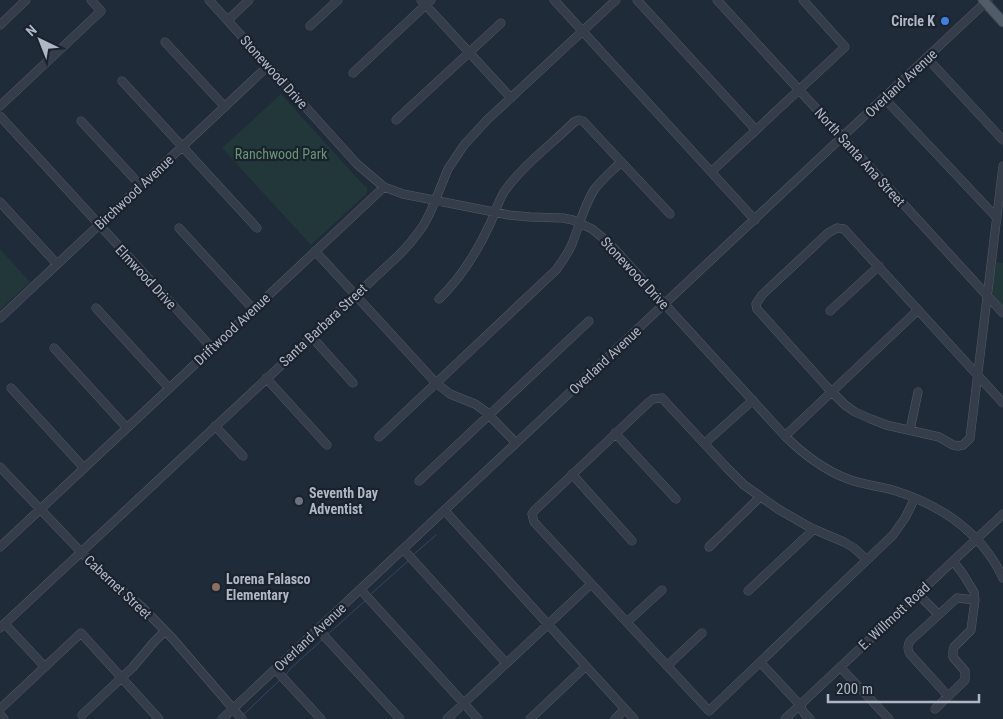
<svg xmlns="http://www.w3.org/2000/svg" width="1003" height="719" font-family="'Roboto Condensed',sans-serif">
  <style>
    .green { fill: #22373a }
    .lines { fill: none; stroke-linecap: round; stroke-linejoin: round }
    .stream { stroke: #344661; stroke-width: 1 }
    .minor-casing { stroke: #525a67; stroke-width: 9 }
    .major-casing { stroke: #3d4653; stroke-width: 11 }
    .minor { stroke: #343d49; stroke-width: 8 }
    .major { stroke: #525c69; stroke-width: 9 }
    .shop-dot { fill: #3f7fe0; stroke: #1a222e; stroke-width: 2 }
    .worship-dot { fill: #6b7280; stroke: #1a222e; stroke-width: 2 }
    .education-dot { fill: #8d6e63; stroke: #1a222e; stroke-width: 2 }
    .labels { text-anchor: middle; stroke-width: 4.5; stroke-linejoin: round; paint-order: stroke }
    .poi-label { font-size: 14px; font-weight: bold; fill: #afb7c6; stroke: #1a222e; text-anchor: start }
    .street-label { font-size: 14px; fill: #afb7c6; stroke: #1a222e }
    .park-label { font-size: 14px; fill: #669771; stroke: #1a222e }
  </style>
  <rect width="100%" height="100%" fill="#202b39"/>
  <path class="green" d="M281,94L357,178L367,188V193L311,245L222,148Z
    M0,249L30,282L0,310Z
    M996,262L1003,263V307L991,294Z"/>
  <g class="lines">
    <path class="stream" d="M412,556L436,535
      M370,595L408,561
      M328,634L366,600
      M285,676L290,669L323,639
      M243,715L280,680"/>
    <defs>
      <path id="minor" d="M209,0L357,164L384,187L403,194L509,215L530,217L563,218L573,220L592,229L608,242L785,436C803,454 824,470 848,479C863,485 880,486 896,491C942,506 982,533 1003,578
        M421,0L511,98
        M554,0L755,220
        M637,0L756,130
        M717,0L1003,313
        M228,20L249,0
        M0,25L26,0
        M310,26L338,0
        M165,42L225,107
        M927,58L1003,140
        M353,73L431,0
        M122,81L257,228
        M884,98L997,218
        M0,106L101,11L91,0
        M0,116L212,348
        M396,120L501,23
        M81,121L141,186
        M1003,166L970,438L963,445L958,446L953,445L939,437L886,425L871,419L855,412L845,405L827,387L757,309L756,304L762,295L828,233L837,228L844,229L1003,403
        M711,172L845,47L803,0
        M0,202L57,264
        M179,228L253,309
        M315,251L436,383L450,394L475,404L485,411L516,443
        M439,299C462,277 477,252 490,224C495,213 498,202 504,192C523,165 551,145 574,122L579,120L583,121L670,214
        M96,308L169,388
        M830,311L879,266
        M0,318L268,66
        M311,336L353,383
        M54,348L127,428
        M266,378L327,445
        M11,388L84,468
        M215,426L243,456
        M910,430L918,392
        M615,433L676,499
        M785,436L918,310
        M379,437L556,270C562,262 568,253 572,244C579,226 584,206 594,190C602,179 612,171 621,162
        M705,443L753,400
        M0,467L81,552L103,575L142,607L173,639L242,719
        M572,474L632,541
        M419,481L589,321
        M445,511L634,719
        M0,547L384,187
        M709,547L760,497
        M403,549L506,663
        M867,560L854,548L844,542L811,528L778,509L744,485L727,468L662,398L653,399L649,402L535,510L532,514L534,522L709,711L893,535L905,518L915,498
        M360,589L478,719
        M748,591L814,529
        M918,594L938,614
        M627,622L662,590
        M5,624L45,667
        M0,628L399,255L411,242L423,226L430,213L448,169L464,145L487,120L616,0
        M318,629L400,719
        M760,662L800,705L804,713L810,719
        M667,666L702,633
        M840,667L889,719
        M275,669L321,719
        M948,696L910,654C907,649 907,646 910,641L957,598L975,600
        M0,709L81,633L159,719
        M935,709L965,680V671L953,657V651L954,647L971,630L975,600L974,592L963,574L953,561
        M0,715L4,719
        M82,715L133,667L154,642L165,631
        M222,719L988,0
        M447,719L591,584
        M530,719L586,666
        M615,719L625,709
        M785,719L1003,514"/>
      <path id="major" d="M983,0L1003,22"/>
    </defs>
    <use href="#minor" class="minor-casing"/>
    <use href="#major" class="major-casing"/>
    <use href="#minor" class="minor"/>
    <use href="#major" class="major"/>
  </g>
  <circle class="shop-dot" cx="945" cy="21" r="5"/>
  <circle class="worship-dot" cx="299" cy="501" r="5"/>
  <circle class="education-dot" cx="216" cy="587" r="5"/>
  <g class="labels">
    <g class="poi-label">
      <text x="935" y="26" text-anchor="end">Circle K</text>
      <text x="309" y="498">Seventh Day<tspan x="309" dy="16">Adventist</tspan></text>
      <text x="226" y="584">Lorena Falasco<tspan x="226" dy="16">Elementary</tspan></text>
    </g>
    <g class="street-label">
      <text transform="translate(274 72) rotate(48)" y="5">Stonewood Drive</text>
      <text transform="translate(901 83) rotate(-43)" y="5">Overland Avenue</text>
      <text transform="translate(860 157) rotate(48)" y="5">North Santa Ana Street</text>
      <text transform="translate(134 192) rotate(-43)" y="5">Birchwood Avenue</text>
      <text transform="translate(635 273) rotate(47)" y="5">Stonewood Drive</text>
      <text transform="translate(146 277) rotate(47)" y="5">Elmwood Drive</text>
      <text transform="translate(323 325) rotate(-43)" y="5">Santa Barbara Street</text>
      <text transform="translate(232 329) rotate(-43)" y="5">Driftwood Avenue</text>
      <text transform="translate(605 360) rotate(-43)" y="5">Overland Avenue</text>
      <text transform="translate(118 587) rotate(43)" y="5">Cabernet Street</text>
      <text transform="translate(894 616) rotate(-43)" y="5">E. Willmott Road</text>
      <text transform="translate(310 637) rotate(-43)" y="5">Overland Avenue</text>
    </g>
    <g class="park-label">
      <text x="281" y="159">Ranchwood Park</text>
    </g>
  </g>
  <g transform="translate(40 40) rotate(317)" stroke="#1a222e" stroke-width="4" paint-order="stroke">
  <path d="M0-4L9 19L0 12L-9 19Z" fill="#afb7c6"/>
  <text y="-8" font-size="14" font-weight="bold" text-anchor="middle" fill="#afb7c6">N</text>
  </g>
  <path d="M828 694v8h151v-8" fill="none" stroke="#afb7c6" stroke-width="2.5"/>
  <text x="836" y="694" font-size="15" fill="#afb7c6" stroke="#1a222e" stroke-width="4" paint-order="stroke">200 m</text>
</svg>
